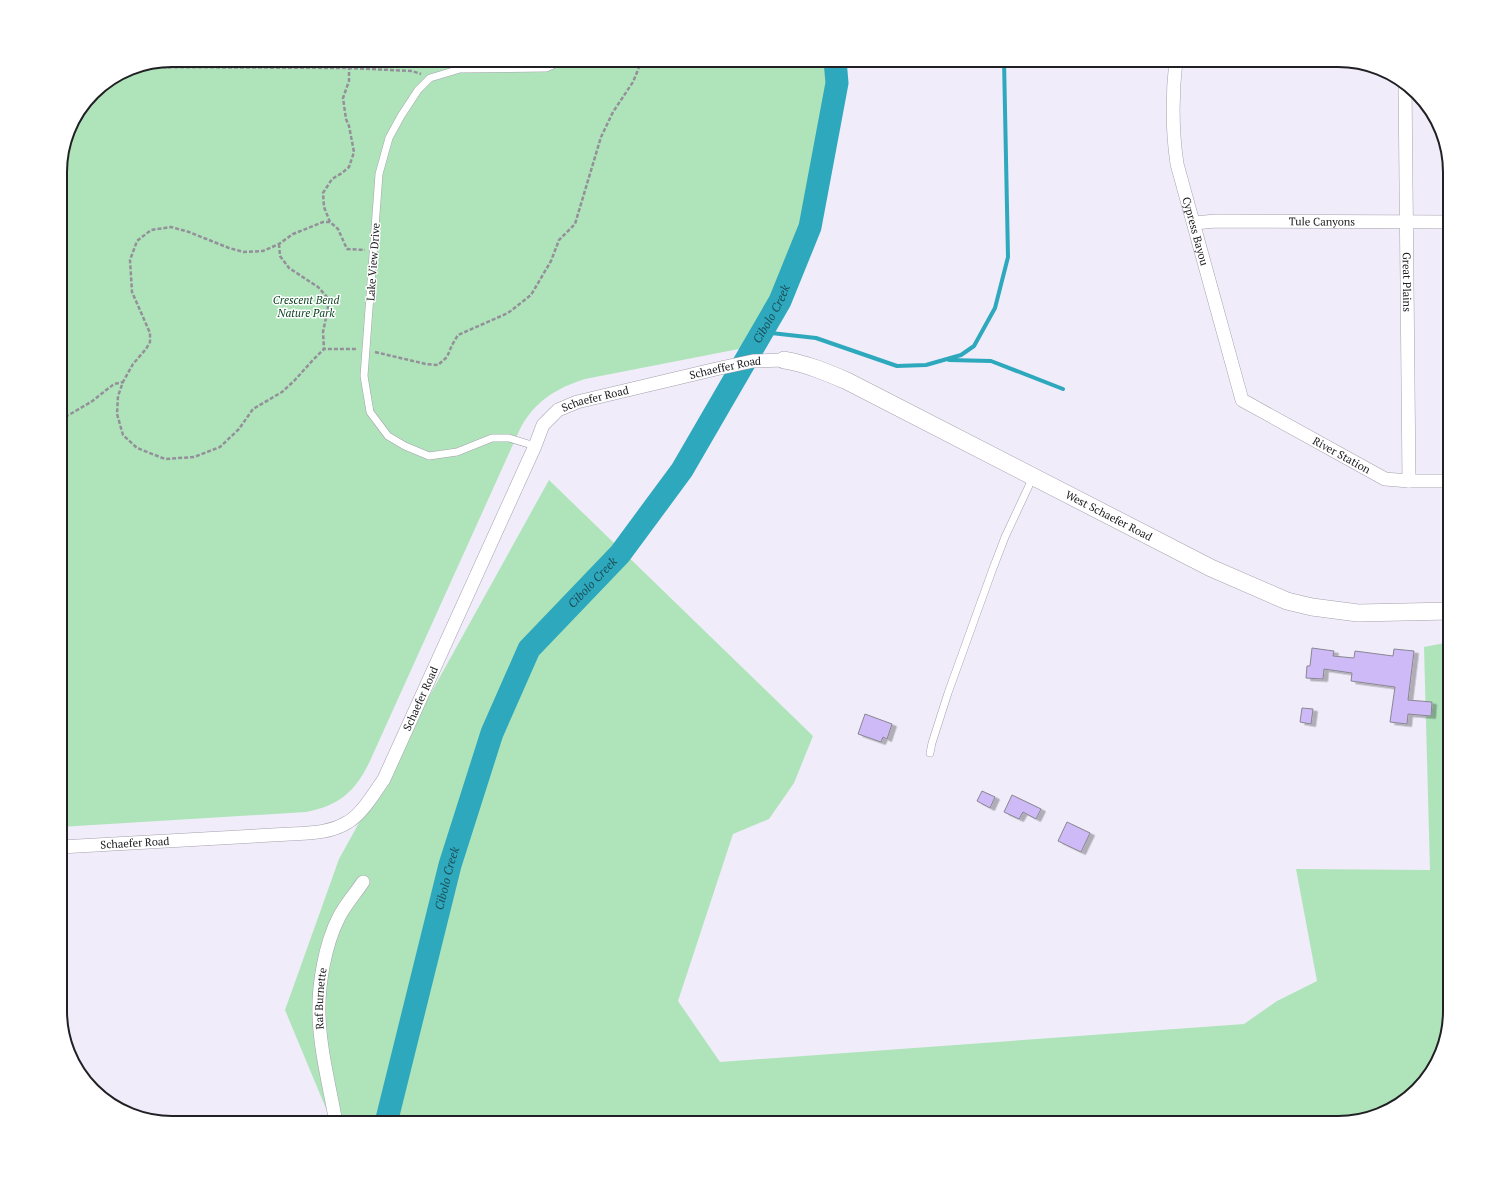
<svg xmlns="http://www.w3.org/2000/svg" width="1510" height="1183" font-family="'PT Serif',serif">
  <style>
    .green { fill: #afe4bb }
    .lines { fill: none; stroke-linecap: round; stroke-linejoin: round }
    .stream { stroke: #2ea8bd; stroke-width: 4 }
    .river { stroke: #2ea8bd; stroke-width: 23 }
    .building { fill: #cdbaf6; stroke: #898692; filter: url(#shadow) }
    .service-casing { stroke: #a5a1ae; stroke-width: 8 }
    .minor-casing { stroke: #a5a1ae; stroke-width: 14 }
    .tertiary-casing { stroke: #a5a1ae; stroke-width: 18 }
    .path { stroke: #939099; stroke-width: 2.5; stroke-dasharray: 4 2; stroke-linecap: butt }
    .service { stroke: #fff; stroke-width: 7 }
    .minor { stroke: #fff; stroke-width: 13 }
    .tertiary { stroke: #fff; stroke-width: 17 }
    .labels { text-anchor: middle; stroke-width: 3; stroke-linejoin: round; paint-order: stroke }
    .street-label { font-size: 11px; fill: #212024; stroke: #fff }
    .park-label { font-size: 11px; font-style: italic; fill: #053f1c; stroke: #fff }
    .water-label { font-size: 12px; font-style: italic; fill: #1c4e57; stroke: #fff }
    .rim { fill: none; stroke: #212024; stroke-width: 2 }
  </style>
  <defs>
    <filter id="shadow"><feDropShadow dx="4.5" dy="2.5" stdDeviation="0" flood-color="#0004"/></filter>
  </defs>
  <rect width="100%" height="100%" fill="#f0ecf9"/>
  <path class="green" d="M172,60H835L837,83L810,227L780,301L754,346L585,379C556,388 534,402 520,429L369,763C355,792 338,806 306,812L60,827V164L71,123L98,88L129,68Z
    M549,480L813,736L794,783L769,819L733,834L678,1001L720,1062L1244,1024L1277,1001L1317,981L1296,869L1430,870L1424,647L1450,642V1011L1444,1047L1427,1079L1387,1112L1338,1123H332L285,1010L339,859Z"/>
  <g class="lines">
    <path class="stream" d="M762,332L816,338L897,366L926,365L961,355L974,346L995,308L1008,257L1004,60
      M949,360L991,361L1063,389"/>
    <path class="river" id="s1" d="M386,1123L450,865L492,733L529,649L620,554L682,470L780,301L810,227L837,83L835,60"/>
  </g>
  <path class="building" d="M1312,648L1334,651L1333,656L1354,658L1355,651L1393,656L1394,649L1414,651L1408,700L1432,702L1431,716L1408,714L1407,724L1390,722L1395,687L1351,681L1352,673L1324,669L1323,679L1306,678L1307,666H1310Z
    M1302,708L1313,709L1311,724L1300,722Z
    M865,714L892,724L887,739L883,737L881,742L858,734Z
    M982,791L995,797L990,808L977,801Z
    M1012,795L1041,809L1036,819L1023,812L1019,819L1004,812Z
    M1067,822L1090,833L1081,852L1058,841Z"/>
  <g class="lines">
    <defs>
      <path id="service" d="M535,446L509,438H492L457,452L429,456L405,446L388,436L370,412L364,376L379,174L389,138L401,116L418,90L430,78L460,69L546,68L564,60
        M930,753L932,743L948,693L992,571L1005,537L1033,477"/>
      <g id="minor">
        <path id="s2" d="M1176,60C1172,95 1172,130 1177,164L1242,400L1385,479L1409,481H1450"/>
        <path id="s3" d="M1405,83L1409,481"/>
        <path id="s4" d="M1194,223L1216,221L1450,222"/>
        <path id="s5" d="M60,847L290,834C309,833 331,833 348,822C362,814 375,792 384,779L535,446L543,425L558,410L577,402L716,369L753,361L784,360"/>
        <path id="s6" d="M336,1123C330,1088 320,1051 319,1015C318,985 325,944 339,917C345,905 355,894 363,882"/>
      </g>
      <g id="tertiary">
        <path id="s7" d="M784,360C807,364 826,372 847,381L1211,568L1287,601L1312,607L1358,613L1450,611"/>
      </g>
    </defs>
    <use href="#service" class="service-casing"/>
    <use href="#minor" class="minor-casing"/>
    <use href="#tertiary" class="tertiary-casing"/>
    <path class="path" d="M349,60V81L343,98L346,119L349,126L354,152L349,167L342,173L332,179L323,193L324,207L330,222L338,229L347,249L365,250
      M138,67L348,68L412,71L421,74
      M330,222H323L293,234L279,244L263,251L244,252L229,248L189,232L171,227L151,230L137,241L130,260L132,292L150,333V342L146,349L133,364L123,382L118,396L117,414L123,435L137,448L165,459L194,457L220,447L239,429L253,409L282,392L294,381L312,361L324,349H356
      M279,244L280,256L289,268L318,287L327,297L328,308L323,332L324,349
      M375,352L426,364L438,365L447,357L452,345L458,335L508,313L531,295L551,261L559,240L575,224L601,137L613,112L633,82L642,60
      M60,420L91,402L114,384L123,382"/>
    <use href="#service" class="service"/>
    <use href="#minor" class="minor"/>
    <use href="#tertiary" class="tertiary"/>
  </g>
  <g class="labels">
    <g class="street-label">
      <text dy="4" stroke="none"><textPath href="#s4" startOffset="128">Tule Canyons</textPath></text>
      <text dy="4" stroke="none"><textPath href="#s2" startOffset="174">Cypress Bayou</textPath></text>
      <text transform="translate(373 262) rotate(-86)" y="4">Lake View Drive</text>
      <text dy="4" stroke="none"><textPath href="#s3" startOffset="199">Great Plains</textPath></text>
      <text dy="4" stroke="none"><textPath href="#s5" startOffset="929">Schaeffer Road</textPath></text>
      <text dy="4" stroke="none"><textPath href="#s5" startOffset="795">Schaefer Road</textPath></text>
      <text dy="4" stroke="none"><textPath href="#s2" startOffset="463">River Station</textPath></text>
      <text dy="4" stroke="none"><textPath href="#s7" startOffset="361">West Schaefer Road</textPath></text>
      <text dy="4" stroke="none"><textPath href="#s5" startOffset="435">Schaefer Road</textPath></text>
      <text dy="4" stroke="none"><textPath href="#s5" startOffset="75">Schaefer Road</textPath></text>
      <text dy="4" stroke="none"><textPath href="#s6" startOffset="126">Raf Burnette</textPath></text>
    </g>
    <g class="park-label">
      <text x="306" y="304">Crescent Bend<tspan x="306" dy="13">Nature Park</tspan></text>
    </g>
    <g class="water-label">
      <text dy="4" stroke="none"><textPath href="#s1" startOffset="912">Cibolo Creek</textPath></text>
      <text dy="4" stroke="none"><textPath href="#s1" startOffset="588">Cibolo Creek</textPath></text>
      <text dy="4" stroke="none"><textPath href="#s1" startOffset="252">Cibolo Creek</textPath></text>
    </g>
  </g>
  <path d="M0 0H1510V1183H0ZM172 67H1338A105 105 0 0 1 1443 172V1011A105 105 0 0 1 1338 1116H172A105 105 0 0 1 67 1011V172A105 105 0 0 1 172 67Z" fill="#fff" fill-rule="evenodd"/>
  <path class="rim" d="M172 67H1338A105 105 0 0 1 1443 172V1011A105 105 0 0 1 1338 1116H172A105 105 0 0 1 67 1011V172A105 105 0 0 1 172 67Z"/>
</svg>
